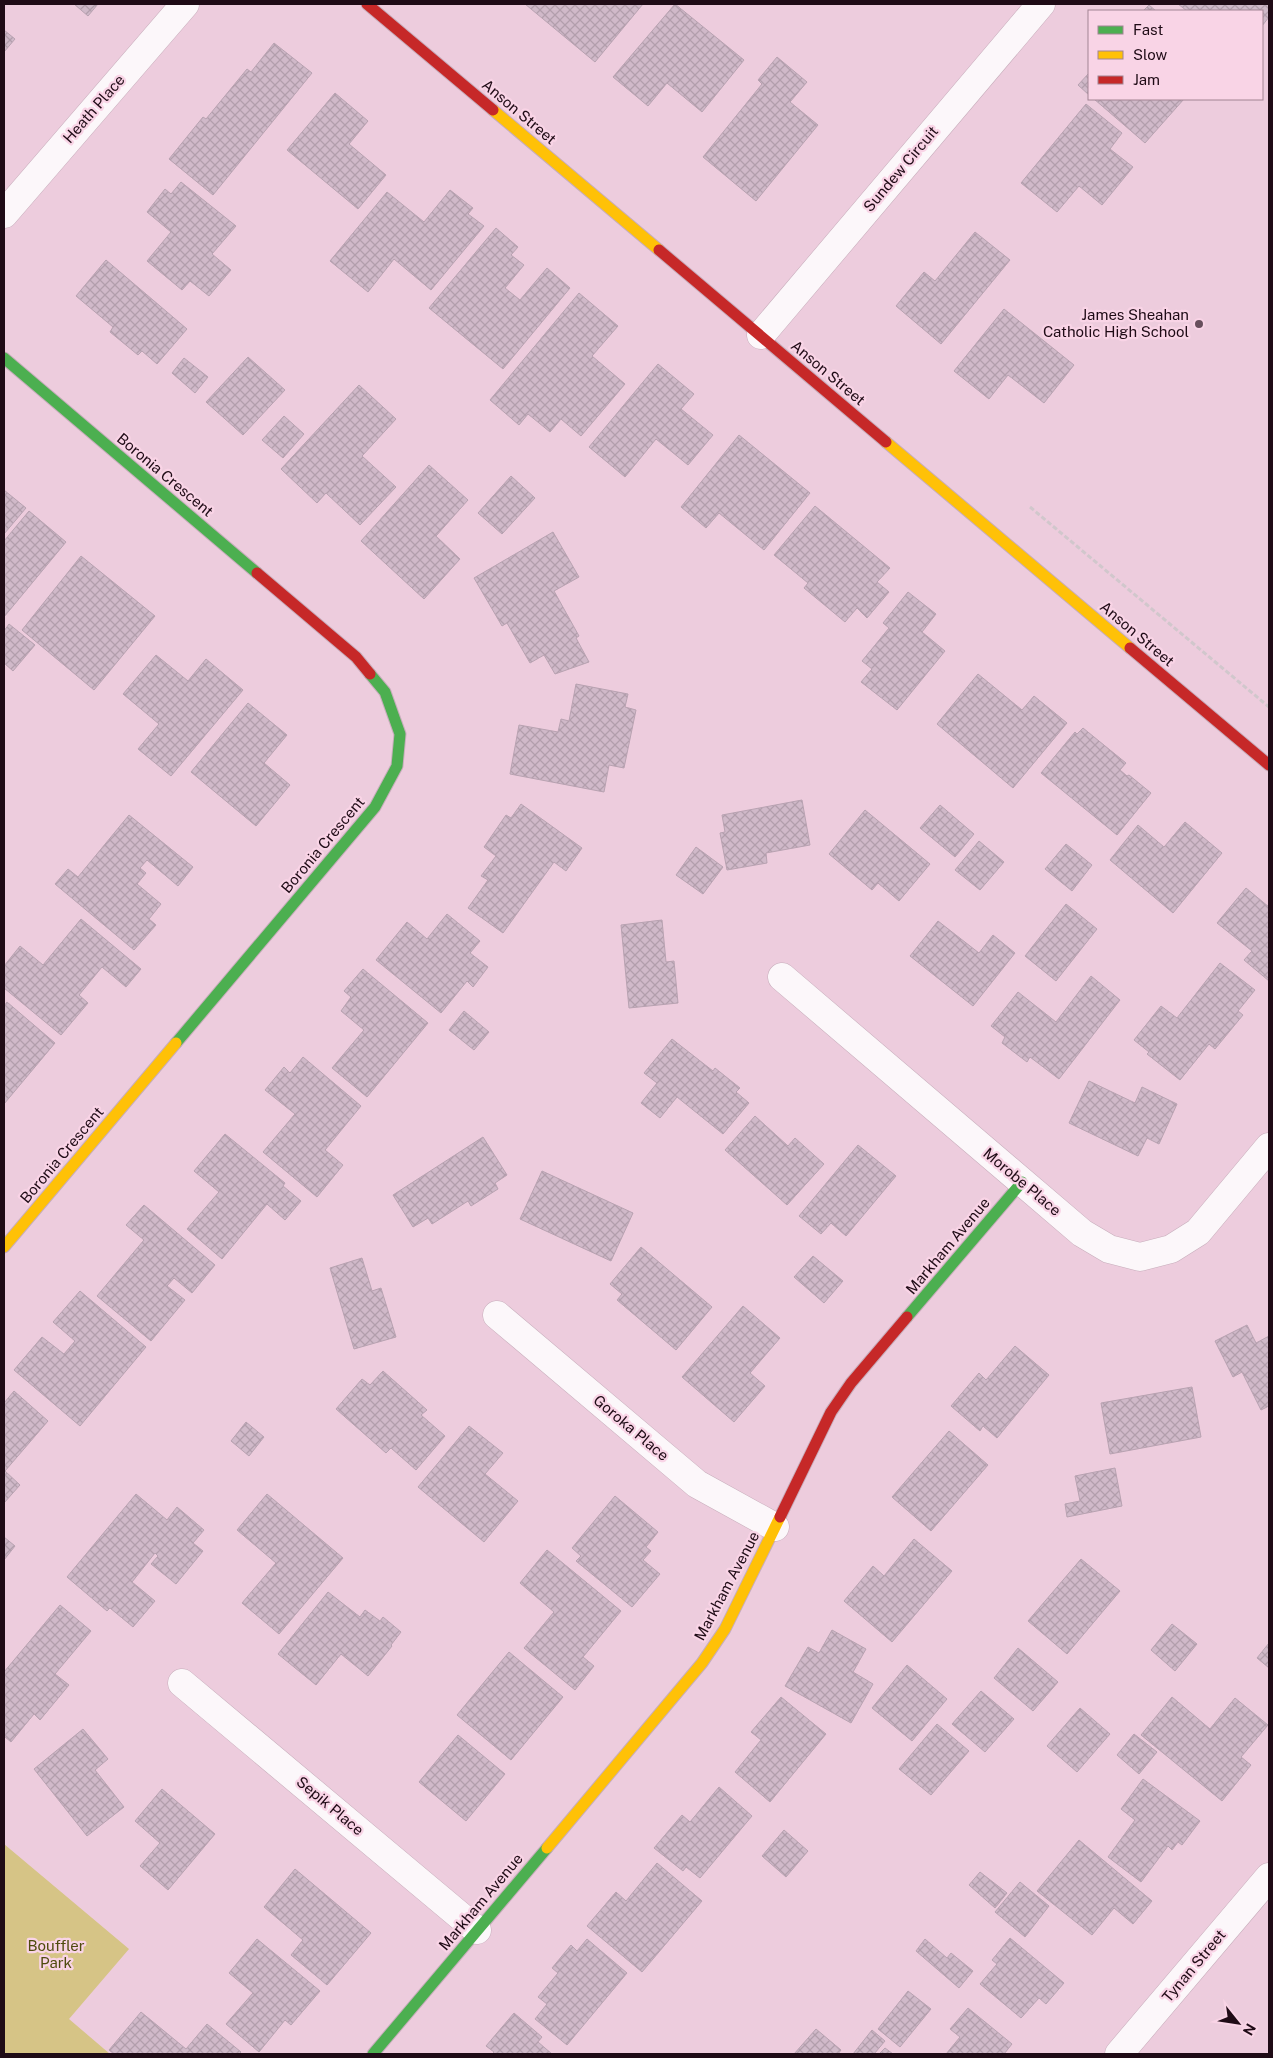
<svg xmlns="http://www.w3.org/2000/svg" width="1273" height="2058" font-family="'Public Sans',sans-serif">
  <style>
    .park { fill: #d6c486 }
    .building { fill: url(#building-cross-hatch); stroke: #b8a2b1 }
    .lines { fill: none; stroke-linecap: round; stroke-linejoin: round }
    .street-casing { stroke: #c7adbb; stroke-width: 29 }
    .fast-casing { stroke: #c7adbb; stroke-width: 13 }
    .slow-casing { stroke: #c7adbb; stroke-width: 13 }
    .jam-casing { stroke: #c7adbb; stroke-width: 13 }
    .path { stroke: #d1c7cc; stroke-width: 3; stroke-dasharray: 5 2.5; stroke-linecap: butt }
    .street { stroke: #fcf7fa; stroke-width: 28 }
    .fast { stroke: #4caf50; stroke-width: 11 }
    .slow { stroke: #ffc107; stroke-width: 11 }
    .jam { stroke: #c62828; stroke-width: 11 }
    .poi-dot { fill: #674f5c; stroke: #f9d4e6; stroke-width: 2 }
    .labels { text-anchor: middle; stroke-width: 4.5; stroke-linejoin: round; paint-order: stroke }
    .street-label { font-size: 15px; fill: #1f0b16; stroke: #f9d4e6 }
    .poi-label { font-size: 15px; fill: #1f0b16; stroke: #f9d4e6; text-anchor: end }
    .park-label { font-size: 15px; fill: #4f4b0e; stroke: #f9d4e6 }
  </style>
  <defs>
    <pattern id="building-cross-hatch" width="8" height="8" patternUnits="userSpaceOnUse" patternTransform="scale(1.25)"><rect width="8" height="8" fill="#d0b9c9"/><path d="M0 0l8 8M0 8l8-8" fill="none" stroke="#b29eac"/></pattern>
  </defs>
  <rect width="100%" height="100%" fill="#edccdd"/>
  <path class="park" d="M4,1844L129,1949L69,2019L110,2054H4Z"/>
  <path class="building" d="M74,4H98L88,16Z
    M525,4H643L595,62Z
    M675,4L744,60L702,112L667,83L648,106L613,77Z
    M1178,4H1269V17L1262,26V11H1187Z
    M1149,5L1156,11H1143Z
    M4,30L15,39L4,52Z
    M274,43L312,73L213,195L169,159L203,117L206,119L247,69L251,72Z
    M777,57L807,82L790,102L818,125L756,201L703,157L762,84L758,80Z
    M1089,73V95L1078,85Z
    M335,93L368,121L349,144L386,175L358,209L287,150Z
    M1094,99H1184L1145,143Z
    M1086,104L1122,133L1110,149L1133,167L1102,205L1079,186L1057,212L1021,183Z
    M181,182L236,226L212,254L231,270L209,296L190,281L182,290L147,261L171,232L147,212L165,189L171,194Z
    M450,190L473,208L468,214L484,226L431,290L394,259L368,292L330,261L387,192L424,222Z
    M496,228L518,247L511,255L524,265L505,288L520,300L547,268L570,288L503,369L429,308Z
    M975,232L1010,260L941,344L896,306L924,272L935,281Z
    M106,260L187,329L157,364L142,351L138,355L110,332L113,327L76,296Z
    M579,293L618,326L592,356L625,384L581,436L561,419L550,432L528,414L519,425L490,400Z
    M1004,309L1074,365L1044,403L1008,375L989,399L954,371Z
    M248,357L285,390L243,435L206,402Z
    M184,358L208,377L195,393L172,373Z
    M658,364L694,394L681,409L713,435L688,465L656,439L625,477L589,447Z
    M359,385L396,419L362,456L396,487L360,525L326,493L317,503L281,469Z
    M284,416L304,434L283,458L262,440Z
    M739,435L810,493L764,550L719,513L706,528L681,507Z
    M429,465L468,500L436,536L460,559L424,599L361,541Z
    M511,476L535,498L502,534L478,513Z
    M4,490L26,508L4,534Z
    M815,506L890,568L877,582L889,592L867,618L857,608L845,622L804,588L808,583L774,555Z
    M29,511L66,542L4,617V541Z
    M553,532L579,577L554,591L579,636L576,638L589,662L555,674L544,655L530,663L507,623L502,626L474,578Z
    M81,556L155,616L94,690L22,630Z
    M908,592L936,614L922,632L945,651L897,710L861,682L872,669L862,661L889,628L883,623Z
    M9,624L35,645L13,671L4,663V631Z
    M156,655L188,681L206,659L243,690L171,776L138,749L159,724L123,694Z
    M978,674L1022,710L1034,696L1067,723L1013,788L937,724Z
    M576,684L628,694L625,707L636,710L624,768L609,765L604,792L510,774L519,725L558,732L561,719L569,721Z
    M248,703L287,735L264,763L290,785L256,826L191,772Z
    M1083,728L1126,763L1120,770L1127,776L1129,775L1151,793L1117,835L1041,773L1075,732L1077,734Z
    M802,800L810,845L766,853L767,863L727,870L720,833L725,832L722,815Z
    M521,804L582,848L566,871L554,862L503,933L468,908L488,880L481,876L496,856L484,847L506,815L511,818Z
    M940,805L974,834L955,857L920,828Z
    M865,810L930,864L899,901L878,883L872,890L829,854Z
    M129,815L193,867L178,886L147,860L140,868L146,873L137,884L161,904L149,919L156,925L134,950L55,884L68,869L78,877Z
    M1185,822L1222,853L1173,913L1110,860L1138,825L1164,847Z
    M979,841L1004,862L980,890L955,870Z
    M1066,844L1092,865L1072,891L1045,869Z
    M696,847L723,867L703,894L676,875Z
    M1246,888L1269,907V981L1244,960L1252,951L1217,923Z
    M1066,904L1097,929L1056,981L1025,956Z
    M447,914L480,941L470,953L488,967L473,987L467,981L441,1013L376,960L407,922L427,939Z
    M81,919L141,969L126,987L102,967L79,995L88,1003L61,1035L4,988V966L20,946L43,965Z
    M662,920L666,962L674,961L678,1003L629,1008L621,925Z
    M938,921L979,953L993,935L1015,953L973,1006L910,956Z
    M1220,963L1255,990L1238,1011L1243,1015L1215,1049L1209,1044L1180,1080L1147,1054L1149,1052L1134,1040L1161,1006L1177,1018Z
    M363,969L428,1023L367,1097L332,1068L364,1030L341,1011L351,997L344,991Z
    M1091,976L1120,1000L1059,1079L1030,1057L1027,1062L1002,1043L1005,1037L991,1026L1018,992L1056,1022Z
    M7,1002L55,1043L4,1104V1006Z
    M464,1011L489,1032L474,1050L449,1030Z
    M672,1039L713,1071L715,1068L740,1088L736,1092L749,1103L723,1134L677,1097L660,1118L641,1103L657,1083L644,1073Z
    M303,1057L361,1106L325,1150L343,1165L317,1197L263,1152L295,1114L265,1090L284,1067L290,1073Z
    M1089,1081L1135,1103L1142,1087L1177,1104L1159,1144L1147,1138L1138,1156L1069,1123Z
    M755,1116L788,1146L795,1138L824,1164L787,1205L725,1150Z
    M225,1134L285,1183L283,1186L301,1201L285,1220L267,1204L222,1259L187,1229L219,1192L194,1171Z
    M483,1137L507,1175L495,1183L498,1189L471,1206L468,1201L432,1224L428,1218L413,1227L393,1195Z
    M858,1145L896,1176L846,1236L831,1223L821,1234L799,1216Z
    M542,1171L633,1213L611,1261L520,1219Z
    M144,1205L215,1265L192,1293L174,1278L167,1286L185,1300L151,1341L97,1296L144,1240L126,1225Z
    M641,1247L712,1307L676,1350L617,1300L622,1294L610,1284Z
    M813,1256L843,1281L824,1303L794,1277Z
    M362,1258L372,1291L381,1288L396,1337L354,1349L330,1268Z
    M80,1291L146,1347L80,1426L14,1370L42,1337L64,1354L75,1341L53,1322Z
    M743,1306L780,1338L750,1373L765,1386L734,1422L682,1377Z
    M1247,1325L1256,1343L1269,1336V1406L1261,1410L1242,1372L1233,1377L1215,1341Z
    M1015,1346L1049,1375L997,1438L983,1426L980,1431L951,1406L979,1373L986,1380Z
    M383,1371L427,1410L421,1415L445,1436L416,1470L391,1448L386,1453L336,1409L362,1379L370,1385Z
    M1192,1387L1201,1437L1110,1454L1101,1403Z
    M14,1391L48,1421L5,1471L20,1485L4,1503V1403Z
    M246,1422L264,1437L249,1456L231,1441Z
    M469,1426L503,1453L485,1474L518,1501L484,1542L418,1487Z
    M949,1431L988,1465L931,1531L892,1497Z
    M1115,1468L1122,1506L1067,1517L1065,1504L1080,1501L1075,1476Z
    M136,1494L167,1520L177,1507L204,1530L193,1543L203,1551L176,1584L151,1564L158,1556L155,1553L132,1582L155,1601L133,1627L110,1608L107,1611L67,1577Z
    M267,1494L343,1558L279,1634L242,1603L276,1563L237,1530Z
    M615,1496L658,1532L646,1547L651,1551L643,1560L660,1574L632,1607L576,1561L581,1556L572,1548Z
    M4,1537L15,1546L4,1560Z
    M914,1539L952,1571L892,1642L844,1601L873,1566L884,1576Z
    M547,1550L621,1611L583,1657L594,1666L575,1690L524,1648L554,1612L520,1583Z
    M1081,1559L1120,1591L1067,1654L1028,1621Z
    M328,1592L360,1617L365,1610L380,1621L383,1617L401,1632L391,1645L392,1646L368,1676L341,1654L316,1685L278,1654Z
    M60,1605L91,1631L55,1674L69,1685L40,1720L34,1714L11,1742L4,1736V1672Z
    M1172,1624L1197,1644L1175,1671L1151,1650Z
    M832,1630L866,1649L853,1672L873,1684L851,1723L785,1686L808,1647L819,1653Z
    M1269,1643V1668L1257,1658Z
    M1018,1648L1058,1682L1033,1711L994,1678Z
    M509,1652L563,1697L511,1760L457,1715Z
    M907,1665L947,1699L912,1741L872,1708Z
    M981,1691L1014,1719L985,1752L952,1724Z
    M781,1697L826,1734L770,1802L735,1772L761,1740L751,1732Z
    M1172,1697L1210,1729L1235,1698L1268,1725L1241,1757L1251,1765L1222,1801L1141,1735Z
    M1080,1708L1110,1734L1077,1772L1047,1746Z
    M937,1724L969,1751L931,1795L899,1769Z
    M83,1729L108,1759L95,1770L124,1807L87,1836L34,1769Z
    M1134,1734L1157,1752L1139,1774L1117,1755Z
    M458,1735L505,1774L466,1821L419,1782Z
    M1143,1779L1200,1821L1182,1845L1178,1842L1172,1850L1168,1846L1141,1882L1108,1857L1135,1820L1121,1809Z
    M719,1787L752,1816L700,1878L686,1867L683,1871L654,1848L682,1815L690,1822Z
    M162,1789L215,1834L168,1890L140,1866L160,1843L135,1821Z
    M784,1830L808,1851L786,1877L762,1856Z
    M1079,1840L1152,1901L1133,1924L1114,1908L1092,1935L1037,1891Z
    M657,1863L702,1901L642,1972L587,1926L616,1892L626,1901Z
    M295,1869L371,1933L327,1985L291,1955L303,1940L264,1907Z
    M980,1872L1007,1893L995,1908L969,1885Z
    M1020,1882L1049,1906L1025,1937L995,1912Z
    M1010,1938L1064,1983L1046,2004L1039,1998L1021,2018L980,1984L997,1964L992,1960Z
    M257,1939L320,1991L291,2025L285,2020L259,2052L226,2024L253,1993L229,1973Z
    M587,1939L627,1973L567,2045L535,2019L547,2004L538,1997L558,1973L552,1968L571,1945L577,1951Z
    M925,1939L947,1958L951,1953L973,1971L959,1988L916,1951Z
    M908,1991L931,2009L900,2047L878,2029Z
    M968,2008L1012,2044L1004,2054H946L960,2037L950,2029Z
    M141,2012L186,2049L207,2024L241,2052L239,2054H114L109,2050Z
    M514,2013L542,2037L538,2042L552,2054H492L494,2052L486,2046Z
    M816,2029L841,2050L838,2054H794Z
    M872,2030L885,2041L874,2054H853Z
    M885,2048L893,2054H879Z"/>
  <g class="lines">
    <defs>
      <path id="street" d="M4,214L185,4
        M761,335L1041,4
        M782,977L1082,1233L1109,1249L1140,1257L1171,1249L1198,1232L1269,1147
        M497,1315L697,1484L775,1527
        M182,1683L477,1930
        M1119,2054L1269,1877"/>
      <path id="fast" d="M4,358L257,573
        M176,1043L375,807L397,766L400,734L385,692L370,674
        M907,1317L1022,1182
        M373,2054L547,1848"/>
      <path id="slow" d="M493,110L659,250
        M886,442L1130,648
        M4,1247L176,1043
        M547,1848L702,1663L725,1629L780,1517"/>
      <path id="jam" d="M367,4L493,110
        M659,250L886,442
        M257,573L356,657L370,674
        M1130,648L1269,765
        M780,1517L831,1412L851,1383L907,1317"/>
    </defs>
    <use href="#street" class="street-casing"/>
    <use href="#fast" class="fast-casing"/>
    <use href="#slow" class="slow-casing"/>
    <use href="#jam" class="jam-casing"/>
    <path class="path" d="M1030,507L1269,707"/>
    <use href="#street" class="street"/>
    <use href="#fast" class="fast"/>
    <use href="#slow" class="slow"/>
    <use href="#jam" class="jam"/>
  </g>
  <circle class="poi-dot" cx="1199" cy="324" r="5"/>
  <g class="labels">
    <g class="street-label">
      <text transform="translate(94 109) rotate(-49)" y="5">Heath Place</text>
      <text transform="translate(519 112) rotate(40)" y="5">Anson Street</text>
      <text transform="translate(901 169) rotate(-50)" y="5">Sundew Circuit</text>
      <text transform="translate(828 373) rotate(40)" y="5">Anson Street</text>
      <text transform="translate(165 475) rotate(40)" y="5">Boronia Crescent</text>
      <text transform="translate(1137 634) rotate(40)" y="5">Anson Street</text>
      <text transform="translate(323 845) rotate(-50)" y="5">Boronia Crescent</text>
      <text transform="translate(62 1155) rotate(-50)" y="5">Boronia Crescent</text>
      <text transform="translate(1022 1182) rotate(40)" y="5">Morobe Place</text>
      <text transform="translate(948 1246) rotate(-50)" y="5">Markham Avenue</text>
      <text transform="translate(631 1428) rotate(40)" y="5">Goroka Place</text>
      <text transform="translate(727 1586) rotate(-62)" y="5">Markham Avenue</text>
      <text transform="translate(330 1806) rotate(40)" y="5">Sepik Place</text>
      <text transform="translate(481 1902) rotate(-50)" y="5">Markham Avenue</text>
      <text transform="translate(1194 1966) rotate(-50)" y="5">Tynan Street</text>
    </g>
    <g class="poi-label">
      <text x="1189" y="320">James Sheahan<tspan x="1189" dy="17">Catholic High School</tspan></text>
    </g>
    <g class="park-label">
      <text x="56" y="1951">Bouffler<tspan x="56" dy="17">Park</tspan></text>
    </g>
  </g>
  <rect width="1273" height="2058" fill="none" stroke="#1f0b16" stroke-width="10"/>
  <rect x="1088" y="10" width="175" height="90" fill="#f9d4e6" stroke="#a28493"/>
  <rect x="1098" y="26" width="25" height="8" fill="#4caf50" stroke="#a28493"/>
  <text x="1133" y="35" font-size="15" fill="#1f0b16">Fast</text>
  <rect x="1098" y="51" width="25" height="8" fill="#ffc107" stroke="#a28493"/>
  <text x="1133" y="60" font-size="15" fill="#1f0b16">Slow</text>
  <rect x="1098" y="76" width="25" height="8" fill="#c62828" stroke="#a28493"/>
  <text x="1133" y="85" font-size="15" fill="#1f0b16">Jam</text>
  <g transform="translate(1238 2023) rotate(120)" stroke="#f9d4e6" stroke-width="4" paint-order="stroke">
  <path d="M0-4L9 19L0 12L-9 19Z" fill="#1f0b16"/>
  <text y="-8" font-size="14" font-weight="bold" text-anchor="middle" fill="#1f0b16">N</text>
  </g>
</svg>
